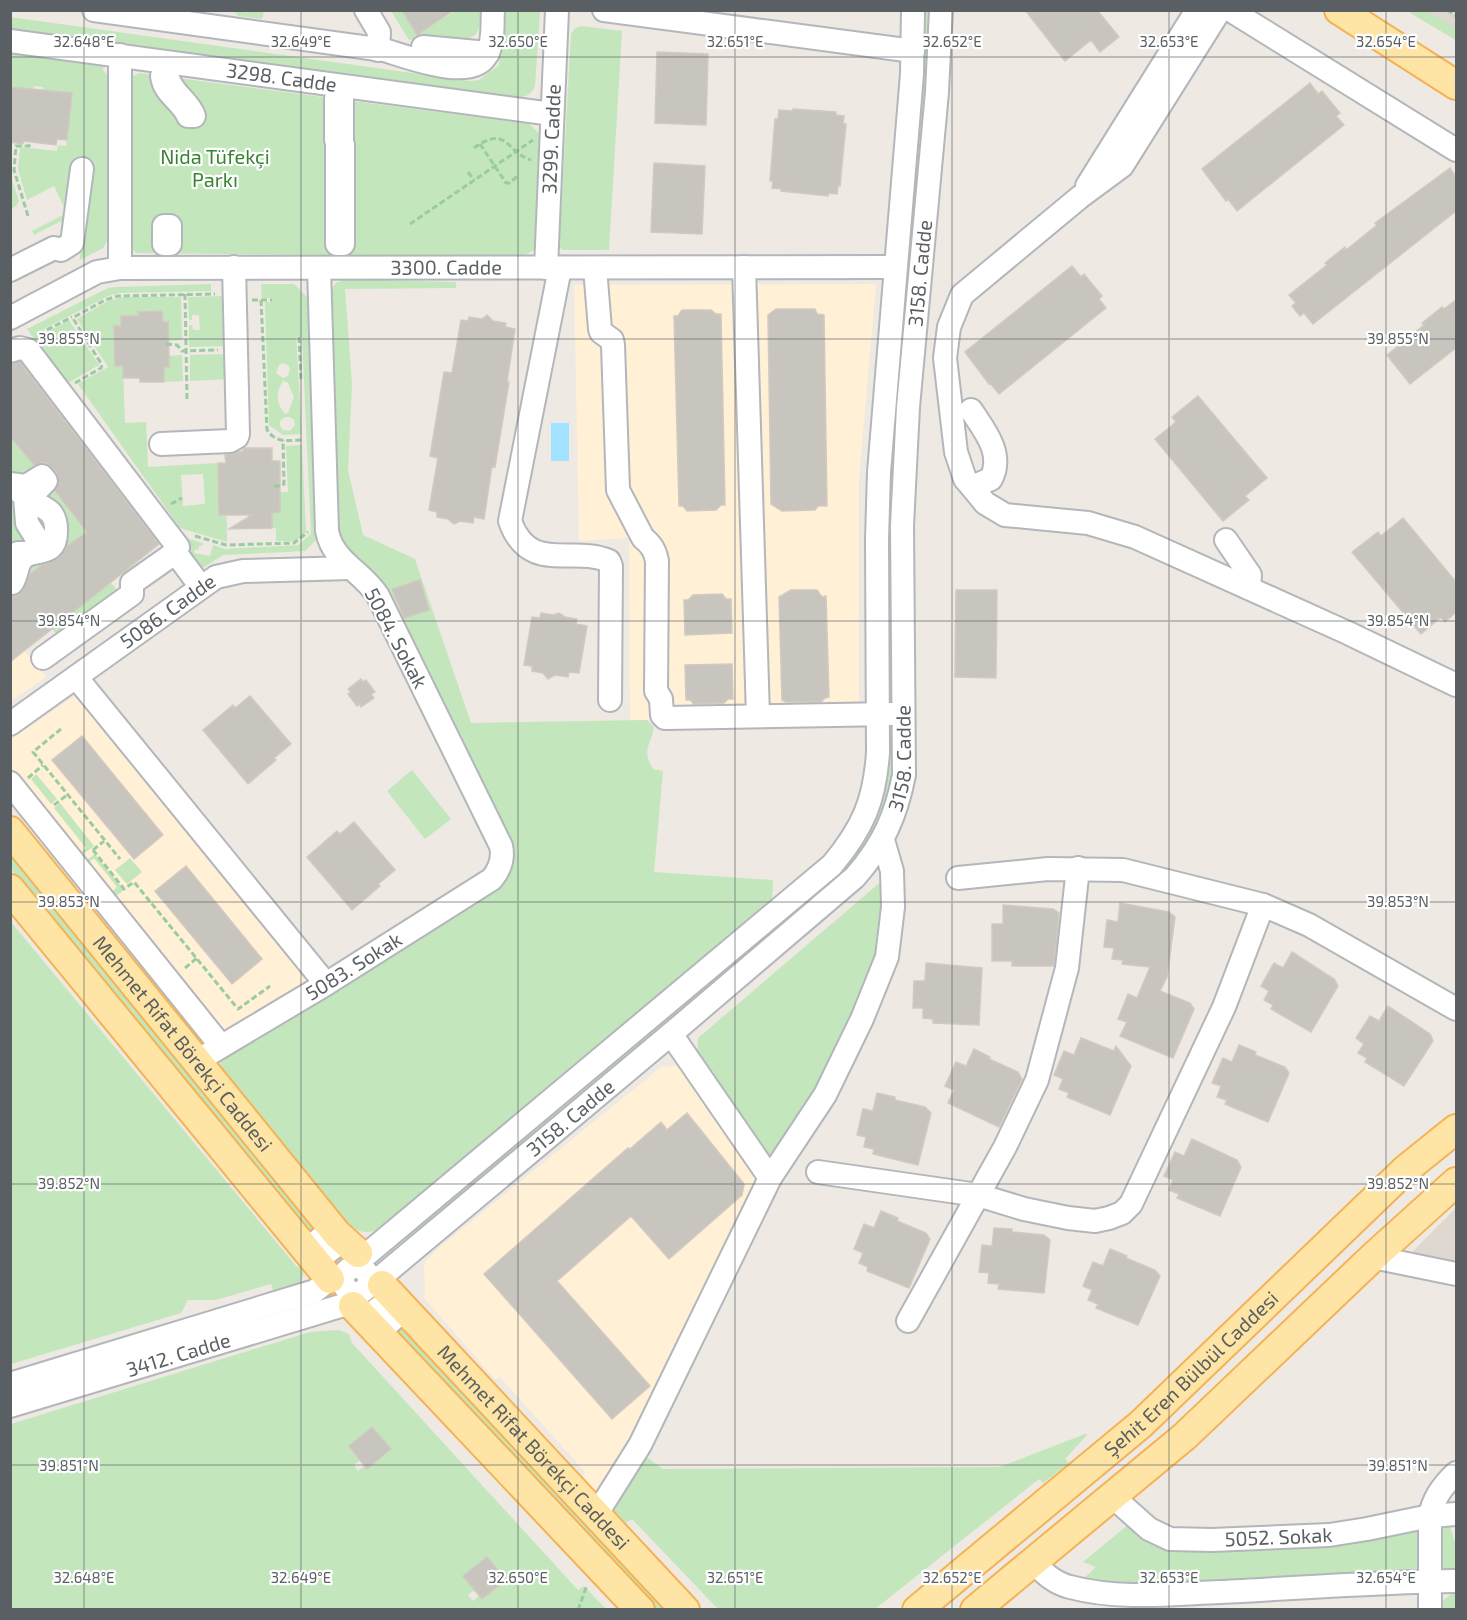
<svg xmlns="http://www.w3.org/2000/svg" width="1467" height="1620" font-family="'Exo 2',sans-serif">
  <style>
    .commercial { fill: #fff0d6 }
    .education { fill: #ded8d0 }
    .green { fill: #c3e6bd; fill-rule: evenodd }
    .water { fill: #a0e2ff }
    .building { fill: #c8c4be; stroke: #d2cac0; stroke-width: 1.5 }
    .lines { fill: none; stroke-linecap: round; stroke-linejoin: round }
    .minor-casing { stroke: #b3b6ba; stroke-width: 26 }
    .major-casing { stroke: #f5b254; stroke-width: 32 }
    .path { stroke: #99cca0; stroke-width: 3; stroke-dasharray: 6 3; stroke-linecap: butt }
    .minor { stroke: #fff; stroke-width: 22 }
    .major { stroke: #ffe5a5; stroke-width: 28 }
    .ticks { fill: none; stroke: #5a5f63; stroke-width: 1.5; stroke-opacity: 0.45 }
    .labels { text-anchor: middle; stroke-width: 4.5; stroke-linejoin: round; paint-order: stroke }
    .street-label { font-size: 20px; fill: #5a5f63; stroke: #fff }
    .park-label { font-size: 20px; fill: #398331; stroke: #fff }
    .ticks-label { font-size: 15px; text-anchor: middle; fill: #5a5f63; stroke: #fff; stroke-width: 4.5; stroke-linejoin: round; paint-order: stroke }
  </style>
  <rect width="100%" height="100%" fill="#eee9e2"/>
  <path class="commercial" d="M876,284L859,480V718L630,720L629,538L579,541L574,285Z
    M10,633L46,677L11,701H10Z
    M73,697L78,700L313,979L210,1042L11,796L10,740Z
    M684,1065L759,1185L636,1435L600,1496L583,1476L585,1472L500,1377L495,1379L423,1297L425,1295L424,1266L426,1260L440,1247L661,1067Z"/>
  <path class="education" d="M1407,11H1456V40Z
    M1456,1208V1267L1416,1260L1413,1251Z"/>
  <path class="green" d="M234,11H245L247,13L250,11H264L262,19L238,16Z
    M391,11H402L417,35L455,11H480C480,18 481,28 476,34C469,44 423,38 409,40Z
    M504,11H540L535,86C529,100 520,97 506,96L11,30L10,17L470,81L479,80L499,65Z
    M925,11H930L928,71H923Z
    M1407,11H1426L1456,28V40Z
    M581,26L622,31L609,250H563L559,247L571,34L575,28Z
    M11,54L104,65L103,70L113,81L114,230L103,248L80,260L81,239L66,232L61,221L34,235L32,231L67,213L54,186L27,200L18,169L20,147L57,151L58,145L66,146L72,94L43,91V87L34,86L33,90L16,91L17,87H11Z
    M140,73L529,124L543,137L538,247L527,254L519,257L136,253L130,246L131,77Z
    M923,78H928L896,702H888L885,508Z
    M10,174L19,201L16,206L11,209Z
    M345,279L456,282V288L345,289L352,384L348,470L363,535L415,559L471,723L647,720L654,727C651,745 641,750 653,769L663,771L654,872L773,880L772,899L421,1196C402,1212 374,1247 350,1225L221,1066L220,1060L508,875L352,557L338,535L329,292L336,283ZM420,580L429,610L403,618L393,589Z
    M211,284V291L120,293L108,296L36,333L39,337L69,320L99,365L68,383L179,536L202,543L204,544L198,547L199,550L195,549L194,553L210,556L213,545L225,549L298,545L311,534L302,337H296L302,434L283,435L269,425L265,302H271L272,298H262L261,284H294L309,299L318,538L305,551L223,555L198,571L27,329L108,288L117,287ZM283,363L288,365L290,369L288,376L283,378L276,373L279,365ZM283,381L288,383L294,397L288,413L285,414C276,403 275,393 283,381ZM285,417H290L294,420L295,425L290,431L283,430L280,426V421Z
    M222,296L223,346L189,347V325H192L193,330H200L199,315H192V320H189L188,297Z
    M123,297H181L182,340L168,341V322H163L162,311L139,312V316H121V326H114L123,366L125,423L146,422L148,467L218,463V477H226L227,542L180,528L78,384L108,367L77,319L108,301ZM203,474L205,504L183,506L181,475Z
    M230,354V379L190,381V355Z
    M182,355L183,381L164,382V367H169V356Z
    M10,436L42,476L11,484Z
    M302,445L306,532L296,541H276V528H272V513L280,512V492H288L286,446Z
    M46,481L86,532L14,586L16,577L54,542L40,507Z
    M11,491L35,536L11,554Z
    M110,582L122,595L60,638L52,629Z
    M888,727H895L896,765L884,815L858,859L834,882L409,1240L404,1235L877,814L887,781Z
    M412,770L451,819L425,839L387,791Z
    M36,774L57,799L51,804L31,779Z
    M60,803L94,846L78,858L77,856L86,848L54,808Z
    M10,850L327,1233L314,1244L285,1202L236,1140L11,869Z
    M95,854L124,890L112,899L108,895L117,887L94,858L84,866L83,863Z
    M130,858L142,872L127,884L115,870Z
    M883,880V921L876,968L826,1073L770,1164L697,1063L698,1038Z
    M11,922L297,1267L303,1264C307,1284 292,1291 276,1298L271,1284L216,1300H188L181,1313L11,1364Z
    M398,1315L666,1609H650L386,1326Z
    M339,1330L349,1334L352,1343L578,1590L584,1586L606,1609L11,1610V1424L310,1332ZM372,1427L391,1450L368,1469L364,1466L358,1471L354,1465L360,1460L349,1446ZM505,1580L482,1599L479,1596L473,1601L468,1595L475,1590Z
    M1085,1434H1088L1065,1459L1069,1463L1043,1483L1039,1479L875,1609H718L632,1519L626,1523L610,1507L645,1456L663,1469L1000,1467Z
    M1129,1524L1142,1536L1421,1524L1422,1563L1410,1575L1153,1586L1081,1581L1096,1567L1083,1562Z
    M1437,1526H1450L1456,1546V1570L1440,1571Z
    M1456,1590V1609L1439,1610V1604Z"/>
  <path class="water" d="M551,423H569V461H551Z"/>
  <path class="building" d="M402,10H454L417,35Z
    M1025,10H1097L1119,37L1100,52L1091,40L1065,61Z
    M657,52L708,54L706,125L655,123Z
    M1310,83L1318,94L1322,91L1340,113L1336,116L1344,125L1237,211L1228,199L1226,201L1202,169Z
    M10,87L72,93L67,140L57,139L56,145L23,141V144L10,142Z
    M793,109L836,112V115L844,116L843,124H846L840,186H838L837,194L829,193L828,196L781,191V189L772,188L773,181H770L775,119H778L779,110L793,111Z
    M654,163L705,166L702,234L651,232Z
    M1450,168L1456,177V211L1313,324L1304,313L1300,316L1292,306L1296,303L1289,295L1327,265L1325,263L1345,247L1346,250L1377,225L1375,223Z
    M1072,266L1081,277L1084,274L1102,296L1099,299L1106,308L999,394L990,383L989,384L965,352Z
    M1456,300V348L1410,384L1387,355L1424,325L1422,323L1442,307L1444,309Z
    M776,309H815L817,314L824,315L827,506H818L815,510L782,511L771,504L768,315Z
    M682,310H711L716,314H721L725,505H721L716,510L687,511L683,506H679L674,316H678Z
    M162,311L163,322H168L169,356V367H164V382H140V378H123V366H115L114,326H121V316H139L138,312Z
    M487,315L493,321L506,323L505,327L515,329L507,382H509L495,467L492,466L484,519L474,517L473,523L460,521L454,524L448,519L437,517V512L429,510L438,458L430,456L444,372L452,373L461,320L468,321L469,317L482,319Z
    M20,362L159,544L10,662V596L18,595L23,590L30,574L42,565L59,558L67,546L87,532L55,491L59,484L57,473L47,463H40L34,465L10,436V364Z
    M1198,396L1267,478L1245,496L1249,500L1223,521L1155,439L1176,422L1172,417Z
    M244,448H272V461H280V512L272,513V528L229,529L252,515H219L218,463H226L225,455L243,451Z
    M1403,518L1456,582V612L1445,622L1441,617L1421,634L1352,552L1378,532L1381,536Z
    M420,580L429,610L404,618L392,589Z
    M791,590H817L822,597L826,596L829,697L825,698L821,702H786L782,700L779,597Z
    M956,590H997L996,678L955,677Z
    M722,594L726,599H731L732,633L685,635L684,600H688L693,595Z
    M541,613L553,615L559,613L565,617L577,619L576,624L587,626L579,673L569,672L568,677L555,675L548,679L543,673L532,671V666L524,665L532,617L540,618Z
    M732,664L733,699H728L724,703L694,704L690,700H686L685,665Z
    M361,679L363,682L366,680L375,692L371,694L374,698L361,707L359,704L357,706L348,694L351,692L348,689Z
    M250,696L291,744L274,758L276,760L248,784L203,730L233,705L235,708Z
    M82,736L163,835L134,859L52,760Z
    M354,822L395,870L378,884L380,886L352,910L307,857L337,831L340,834Z
    M186,866L262,959L232,984L155,891Z
    M1120,903L1169,912L1175,917L1167,977L1160,991L1190,1003L1194,1009L1173,1058L1120,1036L1127,1022L1118,1019L1128,994L1137,998L1150,967L1122,964L1123,960L1112,959L1114,948L1104,947L1107,920L1118,922Z
    M1003,905L1053,909L1059,913L1054,966H1012V961H992V924H1003Z
    M1292,952L1334,979L1338,986L1311,1032L1271,1009L1273,1005L1264,1000L1269,991L1261,986L1274,963L1283,968Z
    M926,963L982,968L979,1025L933,1023V1019L923,1018V1008H913L914,981H925Z
    M1388,1006L1430,1034L1433,1041L1404,1086L1365,1062L1367,1058L1358,1053L1364,1044L1356,1038L1370,1016L1379,1021Z
    M1081,1038L1114,1051L1116,1046L1131,1066L1110,1115L1067,1097L1069,1093L1059,1089L1063,1079L1054,1075L1064,1051L1074,1055Z
    M1239,1045L1256,1052L1255,1055L1285,1067L1289,1073L1268,1122L1225,1104L1227,1100L1217,1097L1221,1086L1212,1083L1223,1058L1232,1062Z
    M974,1049L990,1057L989,1059L1018,1072L1022,1079L999,1127L948,1103L954,1090L945,1086L956,1062L966,1066Z
    M877,1093L895,1097V1100L925,1107L931,1113L918,1165L873,1154L874,1149L864,1147L866,1137L857,1135L863,1109L873,1111Z
    M687,1113L744,1184L742,1195L669,1259L631,1216L557,1281L650,1386L612,1419L484,1274L628,1148L630,1149L661,1122L667,1130Z
    M1192,1139L1237,1160L1241,1167L1220,1216L1177,1198L1179,1194L1169,1190L1173,1180L1164,1176L1175,1152L1184,1156Z
    M881,1211L898,1218L897,1221L926,1233L930,1239L909,1288L867,1271L868,1267L859,1263L863,1253L854,1249L864,1224L874,1228Z
    M994,1228L1012,1229V1232L1044,1235L1050,1240L1044,1293L998,1289L999,1284L988,1283L989,1273L979,1272L982,1245L992,1246Z
    M1110,1249L1127,1256L1126,1258L1155,1270L1160,1276L1138,1325L1096,1308L1098,1304L1088,1300L1092,1290L1083,1286L1093,1262L1103,1266Z
    M372,1427L391,1449L367,1469L349,1446Z
    M487,1557L506,1580L482,1599L463,1576Z"/>
  <g class="lines">
    <defs>
      <g id="minor">
        <path d="M94,10L384,50C408,57 475,84 488,52C494,40 492,23 493,10"/>
        <path d="M366,10L379,32L378,50"/>
        <path d="M604,10L913,51"/>
        <path d="M1230,10L1456,150"/>
        <path id="s1" d="M10,41L552,114"/>
        <path d="M423,47L488,53"/>
        <path d="M120,55V268"/>
        <path d="M162,76L168,77C171,93 189,101 194,116H188C182,101 164,94 162,76Z"/>
        <rect x="336" y="99" width="6" height="41"/>
        <rect x="337" y="145" width="6" height="99"/>
        <path d="M1087,186L1197,10"/>
        <rect x="164" y="226" width="6" height="18"/>
        <path d="M744,267L758,716"/>
        <path id="s2" d="M546,268L557,10"/>
        <path d="M560,268L510,521C529,575 573,545 609,561L611,566L610,700"/>
        <path d="M595,268L600,329L601,332L612,340L613,345L618,490L643,538C652,545 655,551 657,561L656,691L661,699L662,715L665,718L891,714"/>
        <path d="M10,270L54,248L61,250L72,243L82,169"/>
        <path id="s3" d="M10,318L97,272L120,268L895,267"/>
        <path d="M10,351L20,348L28,350L178,547L176,552L132,583V594L43,658"/>
        <path d="M971,410C985,431 1004,454 991,479L972,487L965,479L956,452L945,358L949,327L962,295L1080,197L1122,166L1220,10"/>
        <path d="M161,444L230,441L237,437L238,434L234,267"/>
        <path d="M10,484L26,486L42,476L46,481L35,492C33,506 41,504 50,512C55,517 56,523 56,530C57,558 36,548 24,557C16,563 18,575 12,583L10,581"/>
        <path d="M972,487L985,503L1005,515L1088,523L1135,537L1348,633L1456,685"/>
        <path d="M17,490L25,496L27,523L37,539L35,549L27,553H18"/>
        <path d="M1226,540L1250,575L1249,588"/>
        <path d="M175,552L201,587"/>
        <path d="M76,677L326,984"/>
        <path id="s4" d="M10,724L216,577L243,571L350,568"/>
        <path d="M10,783L221,1046"/>
        <path d="M958,878L1048,869L1123,870L1263,905L1309,925L1456,1009"/>
        <path d="M671,1034L770,1178"/>
        <path id="s5" d="M197,1061L326,984L492,879C500,869 504,859 501,846L378,596C362,571 333,562 327,531L319,268"/>
        <path d="M818,1172L978,1195L1024,1209L1068,1218L1095,1221L1109,1218L1122,1213L1131,1204L1224,1007L1263,905"/>
        <path d="M327,1233L338,1244L323,1256L314,1244Z"/>
        <path d="M366,1255L832,865C863,828 875,800 878,752L877,540L879,472L912,74L913,10"/>
        <path d="M1373,1257L1456,1274"/>
        <circle cx="356" cy="1280" r="13"/>
        <path id="s6" d="M382,1276L671,1034L855,877C883,845 896,816 904,775L902,526L908,407L937,92L941,10"/>
        <path d="M387,1302L398,1315L386,1326L372,1313Z"/>
        <path d="M908,1321L1005,1147L1037,1080L1067,968L1078,868"/>
        <path d="M10,1384L315,1291L330,1279"/>
        <path id="s7" d="M10,1406L347,1304"/>
        <path id="s8" d="M1113,1497L1149,1529L1170,1539L1212,1540L1329,1535L1367,1529L1430,1516L1456,1514"/>
        <path d="M596,1515L640,1445L770,1178L825,1095L862,1019L887,957L893,907L892,871L883,840"/>
        <path d="M1033,1562C1045,1574 1054,1583 1070,1587C1119,1600 1171,1594 1220,1592C1299,1588 1378,1582 1456,1581"/>
        <path d="M1430,1610V1516C1433,1498 1443,1485 1456,1473"/>
      </g>
      <g id="major">
        <path d="M1339,10L1456,85"/>
        <path id="s9" d="M10,831L337,1234L358,1253"/>
        <path d="M10,889L330,1279"/>
        <path id="s10" d="M382,1285L685,1610"/>
        <path d="M353,1306L640,1610"/>
        <path id="s11" d="M917,1610L1141,1424L1405,1170L1456,1129"/>
        <path d="M975,1610L1185,1436L1373,1257L1456,1182"/>
      </g>
    </defs>
    <use href="#minor" class="minor-casing"/>
    <use href="#major" class="major-casing"/>
    <path class="path" d="M1447,10L1456,16
      M480,144L506,183H509L518,176
      M474,148C508,124 505,152 531,160
      M468,172L474,180
      M28,216L14,170L16,146H29L31,142
      M410,224L533,140
      M185,294L187,399
      M252,300H272
      M261,300L267,430C276,444 290,440 304,440
      M39,334L72,317
      M299,337L301,382
      M166,344L177,345L182,351L218,350
      M75,383L101,368L102,365L74,320V317L105,300L118,296L215,294
      M274,486H282L284,484L283,440
      M171,504L182,498
      M195,536L226,545L294,543L308,532
      M61,729L33,752L120,859
      M28,778L43,765
      M54,805L67,795
      M93,850L124,889L134,882L238,1009L270,986
      M93,850L104,841
      M185,968L197,958
      M578,1610L587,1585"/>
    <use href="#minor" class="minor"/>
    <use href="#major" class="major"/>
  </g>
  <path class="ticks" d="M84,10V1610M301,10V1610M518,10V1610M735,10V1610M952,10V1610M1169,10V1610M1386,10V1610M10,57H1456M10,339H1456M10,621H1456M10,902H1456M10,1184H1456M10,1465H1456"/>
  <g class="labels">
    <g class="street-label">
      <text dy="7" stroke="none"><textPath href="#s1" startOffset="274">3298. Cadde</textPath></text>
      <text dy="7" stroke="none"><textPath href="#s2" startOffset="129">3299. Cadde</textPath></text>
      <text dy="7" stroke="none"><textPath href="#s3" startOffset="448">3300. Cadde</textPath></text>
      <text dy="7" stroke="none"><textPath href="#s6" startOffset="1236">3158. Cadde</textPath></text>
      <text dy="7" stroke="none"><textPath href="#s4" startOffset="194">5086. Cadde</textPath></text>
      <text transform="translate(396 638) rotate(62)" y="7">5084. Sokak</text>
      <text dy="7" stroke="none"><textPath href="#s6" startOffset="750">3158. Cadde</textPath></text>
      <text dy="7" stroke="none"><textPath href="#s5" startOffset="183">5083. Sokak</textPath></text>
      <text dy="7" stroke="none"><textPath href="#s9" startOffset="274">Mehmet Rifat Börekçi Caddesi</textPath></text>
      <text dy="7" stroke="none"><textPath href="#s6" startOffset="246">3158. Cadde</textPath></text>
      <text dy="7" stroke="none"><textPath href="#s7" startOffset="176">3412. Cadde</textPath></text>
      <text dy="7" stroke="none"><textPath href="#s11" startOffset="362">Şehit Eren Bülbül Caddesi</textPath></text>
      <text dy="7" stroke="none"><textPath href="#s10" startOffset="222">Mehmet Rifat Börekçi Caddesi</textPath></text>
      <text dy="7" stroke="none"><textPath href="#s8" startOffset="180">5052. Sokak</textPath></text>
    </g>
    <g class="park-label">
      <text x="215" y="164">Nida Tüfekçi<tspan x="215" dy="23">Parkı</tspan></text>
    </g>
  </g>
  <g class="ticks-label">
    <text x="84" y="47">32.648°E</text>
    <text x="301" y="47">32.649°E</text>
    <text x="518" y="47">32.650°E</text>
    <text x="735" y="47">32.651°E</text>
    <text x="952" y="47">32.652°E</text>
    <text x="1169" y="47">32.653°E</text>
    <text x="1386" y="47">32.654°E</text>
    <text x="69" y="344">39.855°N</text>
    <text x="1398" y="344">39.855°N</text>
    <text x="69" y="626">39.854°N</text>
    <text x="1398" y="626">39.854°N</text>
    <text x="69" y="907">39.853°N</text>
    <text x="1398" y="907">39.853°N</text>
    <text x="69" y="1189">39.852°N</text>
    <text x="1398" y="1189">39.852°N</text>
    <text x="69" y="1471">39.851°N</text>
    <text x="1398" y="1471">39.851°N</text>
    <text x="84" y="1583">32.648°E</text>
    <text x="301" y="1583">32.649°E</text>
    <text x="518" y="1583">32.650°E</text>
    <text x="735" y="1583">32.651°E</text>
    <text x="952" y="1583">32.652°E</text>
    <text x="1169" y="1583">32.653°E</text>
    <text x="1386" y="1583">32.654°E</text>
  </g>
  <rect width="1467" height="1620" fill="none" stroke="#5a5f63" stroke-width="24"/>
</svg>
